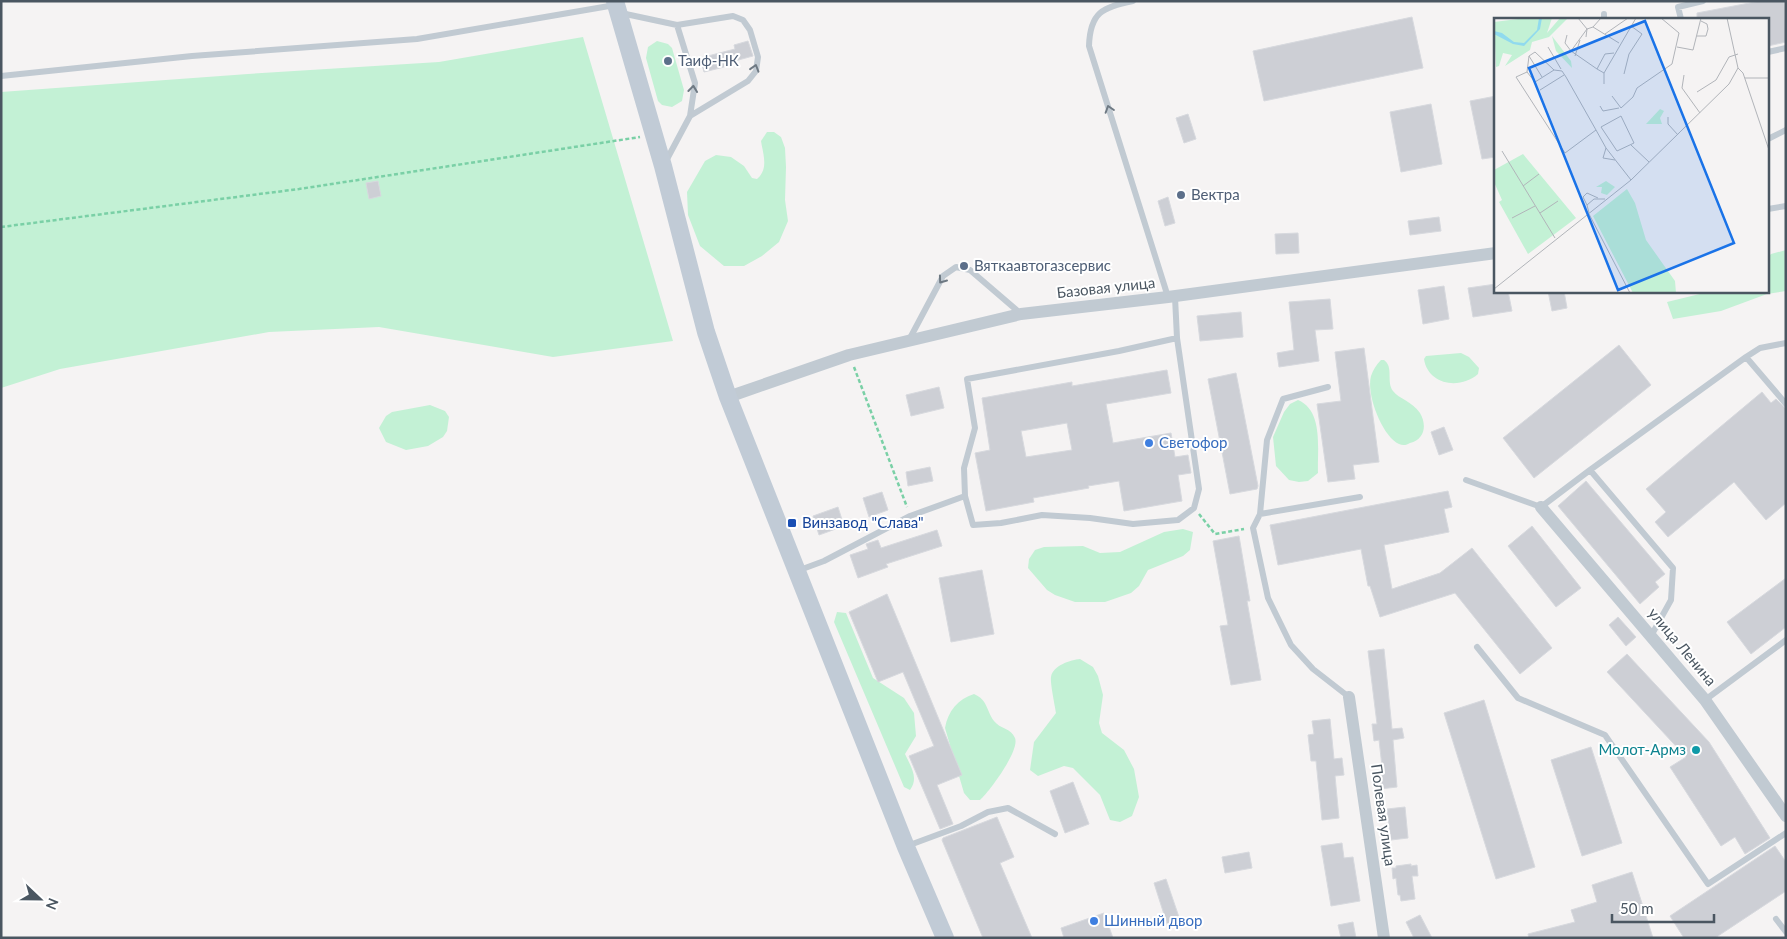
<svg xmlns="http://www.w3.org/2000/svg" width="1787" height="939" font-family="Lato,sans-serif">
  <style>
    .green { fill: #c3f1d5 }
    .building { fill: #cdcfd5; stroke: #d7d9de; fill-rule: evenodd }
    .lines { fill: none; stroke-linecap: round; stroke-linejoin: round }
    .path { stroke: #7ad0a6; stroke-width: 2.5; stroke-dasharray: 4 2.5; stroke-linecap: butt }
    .service { stroke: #c1cad2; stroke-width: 6 }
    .minor { stroke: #c1cad2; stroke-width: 12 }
    .secondary { stroke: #c1cbd6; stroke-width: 18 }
    .oneway { stroke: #6e7983 }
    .service-dot { fill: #5c6f8a; stroke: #fff; stroke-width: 2 }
    .shop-dot { fill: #3f7fe0; stroke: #fff; stroke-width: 2 }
    .transit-dot { fill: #1a4fb4; stroke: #fff; stroke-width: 2 }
    .culture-dot { fill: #0f9aa8; stroke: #fff; stroke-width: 2 }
    .labels { text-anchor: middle; stroke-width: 4; stroke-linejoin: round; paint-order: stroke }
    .service-label { font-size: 15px; fill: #4e5e75; stroke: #fff; text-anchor: start }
    .street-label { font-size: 15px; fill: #4a5661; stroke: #fff }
    .shop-label { font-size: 15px; fill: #366cbe; stroke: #fff; text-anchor: start }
    .transit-label { font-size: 15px; fill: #164399; stroke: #fff; text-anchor: start }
    .culture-label { font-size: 15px; fill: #0d838f; stroke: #fff; text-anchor: end }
    .inset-road { fill: none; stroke: #b1b4b9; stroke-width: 1 }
    .view { fill: #1a73e8; fill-opacity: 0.15; stroke: #1a73e8; stroke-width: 2.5 }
    .inset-edge { fill: none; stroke: #4a5661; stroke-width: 2.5 }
  </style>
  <rect width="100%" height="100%" fill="#f5f3f3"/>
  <path class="green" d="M583,37L673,341L553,357L379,327L269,332L60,369L1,388V92L248,74L439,62Z
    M657,41L668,44L672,48L684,90L682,101L672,107L662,105L658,101L646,58L648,47Z
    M767,132H774L781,137L785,148L786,167L785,200L788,221L779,242L762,256L744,266H724L700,246L688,215L687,192L705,161L716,155L731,157L744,166L752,178L757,179C769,169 763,154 761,141Z
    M1786,250V291L1767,294L1721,311L1673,319L1667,302L1712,291H1768V257L1771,254Z
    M1461,353L1469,357L1479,368L1478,374C1460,390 1428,385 1424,359L1426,356Z
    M1381,360H1384C1394,367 1386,382 1393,391C1399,399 1412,401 1420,413C1427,425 1425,439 1410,443C1407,445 1403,446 1399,444C1382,436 1366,394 1371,376C1373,370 1376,365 1381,360Z
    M1298,400C1324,411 1317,450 1318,473L1308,481L1299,482L1289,480L1276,466L1273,437L1284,412L1290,404Z
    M430,405L445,411L449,417L447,431L443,437L428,446L406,450L386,442L379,428L386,416L392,412Z
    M1183,529L1193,532L1190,550L1183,556L1148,570L1139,586L1131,593L1105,602H1075L1055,595L1047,590L1028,568L1029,559L1035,550L1044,547L1083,546L1100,553L1120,552L1164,532Z
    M837,612L846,613L873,678L904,698L914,713L916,736L905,754C911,767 919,778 910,790L904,787L834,622Z
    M1080,659L1093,667L1098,676L1103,695L1099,723L1102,733L1124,750L1134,769L1139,797L1132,816L1120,822L1110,820L1100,795L1073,768L1064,766L1038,776L1030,770L1034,742L1056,713C1055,706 1050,683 1051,677C1053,665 1071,660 1080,659Z
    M974,694C988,700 986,710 994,721C1000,729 1011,728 1015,738C1020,750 990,791 980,800H970L964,793L945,728C948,711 958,699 974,694Z"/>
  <path class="building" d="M1760,1H1784L1786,42L1768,46V19H1697V13Z
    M1412,17L1423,68L1264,101L1253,51Z
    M748,41L753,56L731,62L732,65L704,72L700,58L735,49L734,45Z
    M1496,96V157L1482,159L1470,101Z
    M1431,104L1442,164L1401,172L1390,112Z
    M1188,114L1196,139L1184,143L1176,118Z
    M378,181L381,196L369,199L366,183Z
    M1168,197L1175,223L1165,226L1158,201Z
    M1439,217L1441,231L1410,235L1408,221Z
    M1298,233L1299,253L1276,254L1275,234Z
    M1496,284V291H1508L1512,311L1473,317L1468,288Z
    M1444,286L1449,319L1423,324L1418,290Z
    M1548,291H1564L1567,308L1552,311Z
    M1330,299L1333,329L1315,330L1319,361L1279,367L1277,353L1294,350L1289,302Z
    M1241,312L1243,337L1200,341L1197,316Z
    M1619,345L1651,385L1534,478L1503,438Z
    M1364,348L1379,462L1353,465L1355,479L1328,482L1317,404L1341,401L1335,352Z
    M1167,370L1171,393L1106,404L1113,443L1171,433L1175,457L1188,455L1191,473L1178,475L1182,501L1124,511L1119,481L1088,486L1089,488L1033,498L1034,502L986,511L975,453L990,450L982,398L1072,382V386ZM1067,423L1072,450L1026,457L1021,431Z
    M1236,373L1258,486L1257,489L1230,494L1208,379Z
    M939,387L944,408L911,416L906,395Z
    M1762,392L1771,403L1776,399L1786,409V503L1766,520L1734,482L1668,537L1655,522L1666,512L1646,489Z
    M1444,427L1453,450L1439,455L1431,432Z
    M930,467L933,481L908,486L906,472Z
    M1586,481L1665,574L1655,582L1659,587L1640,604L1558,506Z
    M1448,491L1452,507L1444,509L1449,532L1384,545L1392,589L1440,573L1472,548L1552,648L1520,674L1455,593L1380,617L1370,586H1368L1361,549L1278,565L1270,525Z
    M882,492L888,510L869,517L863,498Z
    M838,507L844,526L819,535L813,516Z
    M1532,526L1581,588L1556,607L1508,546Z
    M937,530L942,546L886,564L888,567L858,578L850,555L868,549L866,544L878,540L881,548Z
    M1239,536L1250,601H1247L1261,680L1231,685L1220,626L1228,625L1213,541Z
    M982,570L994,634L951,642L939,578Z
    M1786,578V627L1751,654L1727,622Z
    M887,594L962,775L937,785L953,824L940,829L909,756L934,746L903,672L878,682L849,612Z
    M1618,617L1636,637L1626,646L1609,625Z
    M1384,649L1392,729L1402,728L1404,738L1393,740L1397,787L1380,789L1379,776L1383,775L1379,740L1374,741L1372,724H1377L1368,651Z
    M1627,654L1709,742L1770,838L1745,854L1735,837L1721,846L1670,767L1686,757L1607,672Z
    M1484,700L1535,867L1496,879L1444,713Z
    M1330,719L1334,759L1342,758L1344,775L1335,776L1339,818L1322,820L1316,761H1311L1308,735L1314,734L1312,721Z
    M1591,747L1622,843L1582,856L1551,760Z
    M1073,782L1089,824L1065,833L1050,791Z
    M1405,807L1408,838L1391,840L1387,809Z
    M997,817L1014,857L1000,863L1032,938H983L942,840L943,838Z
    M1342,843L1344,858L1353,857L1360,901L1331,906L1321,846Z
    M1775,846L1786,862V891L1715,938H1684L1670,916Z
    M1249,852L1252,868L1225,873L1222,857Z
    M1411,864V866L1417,865L1418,876H1412L1415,899L1401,901L1400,895H1398L1396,878L1393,879L1392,868H1396V866Z
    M1632,872L1653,938H1529L1528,934L1575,922L1571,910L1597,902L1592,885Z
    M1166,879L1181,923L1168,927L1154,883Z
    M1104,913L1113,938H1064L1061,928Z
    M1420,915L1432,938H1414L1406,922Z
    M1353,922L1356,938H1341L1338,925Z"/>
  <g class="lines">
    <path class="path" d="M1,227L299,189L640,137
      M854,367L907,507
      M1199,514L1215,534L1244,529"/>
    <path class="service" d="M1133,1C1103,7 1090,12 1089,46L1168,297
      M621,13L677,25L695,83L690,116L666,161
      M1604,14V19
      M1681,19L1678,7L1703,1
      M677,25L733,16L743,20L750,30L758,57L756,71L748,81L690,116
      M1768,52L1786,48
      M1,76L192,56L417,39L615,5
      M1768,139L1786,130
      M1768,209L1786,206
      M1175,297L1177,338
      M1177,338L1199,489L1194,508L1178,520L1133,524L1090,518L1042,515L1001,523L973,525L965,496L964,468L975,428L967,379L1119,351Z
      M909,340L943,276L956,267L970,270L1020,313
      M1746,357L1786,404
      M1466,480L1541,507L1590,470
      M1260,514L1267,440L1283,399L1328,387
      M797,571L824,561L910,516L965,496
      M1651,636L1671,600L1673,568L1590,470L1746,357L1760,348L1786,343
      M1477,647L1518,698L1605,735L1708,884L1786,833
      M1349,697L1313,669L1291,645L1268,598L1253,528L1260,514L1360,497
      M1705,700L1786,640
      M907,846L961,826L988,812L1008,808L1055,834
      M1776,919L1786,932"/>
    <path class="minor" d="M728,397L849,355L1021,314L1168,297L1496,253
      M1541,507L1705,700L1786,816
      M1349,697L1384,938"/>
    <path class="secondary" d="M615,1L663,166L706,332L728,397L906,847L945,938"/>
  </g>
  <defs><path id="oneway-chevron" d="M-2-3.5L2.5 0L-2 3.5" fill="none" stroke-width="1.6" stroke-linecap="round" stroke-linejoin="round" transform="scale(1.25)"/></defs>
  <g class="oneway">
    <use href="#oneway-chevron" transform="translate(755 68) rotate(-73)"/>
    <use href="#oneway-chevron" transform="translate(693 89) rotate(-84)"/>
    <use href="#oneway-chevron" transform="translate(1109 109) rotate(-108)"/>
    <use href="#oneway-chevron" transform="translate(942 280) rotate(126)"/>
  </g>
  <g class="service-dot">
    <circle cx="668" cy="61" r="5"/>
    <circle cx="1181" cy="195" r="5"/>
    <circle cx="964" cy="266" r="5"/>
  </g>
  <g class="shop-dot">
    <circle cx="1149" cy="443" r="5"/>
    <circle cx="1094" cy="921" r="5"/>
  </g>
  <rect class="transit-dot" x="787" y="518" width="10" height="10" rx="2.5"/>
  <circle class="culture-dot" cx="1696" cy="750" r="5"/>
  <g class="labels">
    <g class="service-label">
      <text x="678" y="66">Таиф-НК</text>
      <text x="1191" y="200">Вектра</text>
      <text x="974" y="271">Вяткаавтогазсервис</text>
    </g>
    <g class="street-label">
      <text transform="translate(1106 288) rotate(-6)" y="5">Базовая улица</text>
      <text transform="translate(1682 647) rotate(50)" y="5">улица Ленина</text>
      <text transform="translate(1383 815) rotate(82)" y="5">Полевая улица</text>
    </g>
    <g class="shop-label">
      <text x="1159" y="448">Светофор</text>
      <text x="1104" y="926">Шинный двор</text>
    </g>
    <g class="transit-label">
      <text x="802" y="528">Винзавод "Слава"</text>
    </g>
    <g class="culture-label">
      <text x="1686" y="755">Молот-Армз</text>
    </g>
  </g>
  <g transform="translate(1494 18)">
    <rect width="275" height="275" fill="#f5f3f3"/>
    <path d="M33,0H58L53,15L66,0H74L55,19L38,24L36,32L11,48L18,37L9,35L5,48L2,49L0,4ZM58,18L77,43L78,50L62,33ZM166,91L170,93L166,100L168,106H152ZM29,136L82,200L34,236L5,184L8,182L0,164V152ZM112,163L121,169L113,177L107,175L108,169H102ZM133,171L141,185L152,222L181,263L182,275H139L99,198Z" fill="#c3f1d5"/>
    <path d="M45,0H48L46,11L30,28L19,26L0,16V13L8,15L20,24L30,25L43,12Z" fill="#90daee"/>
    <path class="inset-road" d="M84,0L93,11L99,9M107,0L99,9L125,25M233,0L244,50M111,16L134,0M73,17L71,25L77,33M203,18H212L214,11L213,6L207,3M92,19L93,11L77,33L103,51L111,36L120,35M54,29L67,51M183,29L199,32L207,0M81,38L86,22M103,51L110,55V66M33,54L35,38M110,55L142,0M130,56L135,36L148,16L137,8M190,57L188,70L206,95M48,59L35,38L41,34L60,52M251,60H275M46,72L70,57M203,74L222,62L235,39L244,36M118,78L127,90L139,79L143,70L178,46L185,15L167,0M106,88L109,93L125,90M127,98L140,125L123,133L107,109ZM174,99V106L184,117M102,112L71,135L22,59L33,54L41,64L60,52L68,53L72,59L102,112L112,130L137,162M137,127L155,144M112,130L109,140L121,142M8,133L61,220M29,168L45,156M93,187L89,179L93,175L104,180M46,195L64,183M95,195L93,187L100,181H111M95,196L136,275M18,200L41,188M0,271L137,162L235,66L244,50L249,55L275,132"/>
    <path class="view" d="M151,3L240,225L124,272L35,50Z"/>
    <rect width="275" height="275" class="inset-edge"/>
  </g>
  <rect width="1787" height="939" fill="none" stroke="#4a5661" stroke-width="5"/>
  <g transform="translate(40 899) rotate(112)" stroke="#ffffff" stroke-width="4" paint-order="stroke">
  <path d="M0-4L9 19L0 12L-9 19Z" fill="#4a5661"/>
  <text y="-8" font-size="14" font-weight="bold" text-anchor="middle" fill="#4a5661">N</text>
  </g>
  <path d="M1612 914v8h102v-8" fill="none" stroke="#4a5661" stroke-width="2.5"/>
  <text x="1620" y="914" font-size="15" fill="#4a5661" stroke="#ffffff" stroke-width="4" paint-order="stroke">50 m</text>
</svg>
